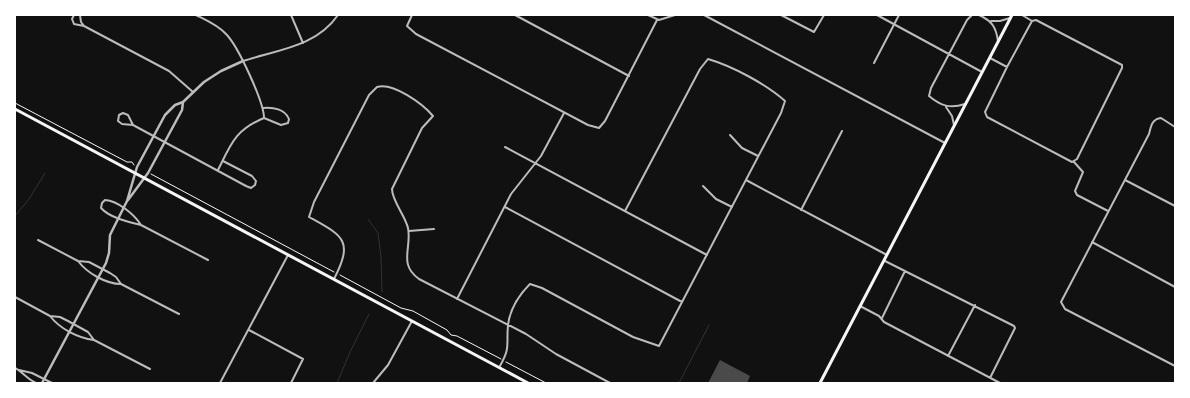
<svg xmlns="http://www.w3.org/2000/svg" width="1190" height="398" font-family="'Varela Round',sans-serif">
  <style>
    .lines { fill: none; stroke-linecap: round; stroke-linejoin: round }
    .stream { stroke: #333; stroke-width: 1 }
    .building { fill: #4a4a4a }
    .path { stroke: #f5f5f5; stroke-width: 1 }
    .minor { stroke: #bcbcbc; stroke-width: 2 }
    .tertiary { stroke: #bcbcbc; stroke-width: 2.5 }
    .secondary { stroke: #f5f5f5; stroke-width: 3 }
  </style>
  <rect width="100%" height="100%" fill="#111"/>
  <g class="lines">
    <path class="stream" d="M15,216L29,199L45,173
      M368,219L378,233L381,257L382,292
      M337,383L351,350L369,314
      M679,383L709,325"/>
  </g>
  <path class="building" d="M720,360L750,376L747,383H708Z"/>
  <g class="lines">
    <path class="path" d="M15,103L127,162H132L134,165
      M151,174L334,272
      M340,275L401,308L413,311L447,330L451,335L457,336L501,359
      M506,362L546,383"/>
    <path class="minor" d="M74,15L72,19L74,24L84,26
      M80,15L81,22L84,26L169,71L193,92
      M196,15C206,20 218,25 226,34C238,46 264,102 264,118
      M291,15L303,43
      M412,15L407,26L416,34L588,125L599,128L605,121L657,20
      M515,15L629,76
      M648,15L659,20L675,15
      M704,15L945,143
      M781,15L814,32L824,15
      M877,15L982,72
      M979,15C992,21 996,27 998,41
      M1022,15L1032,21
      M1036,20L1122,65V68L1077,159L1072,162L987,117L985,112L1007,67L1032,21Z
      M991,21H1000L1010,18
      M990,58L1007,67
      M243,61C277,50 316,47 338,15
      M874,63L899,15
      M965,104C950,109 941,106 929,96L931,88L967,20L972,15
      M946,107L952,116L954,125
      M133,125L128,115L123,113L119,115L118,121L122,124L133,125L246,186L251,188L255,185L256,181L252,176L223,161
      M1175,127L1161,118C1152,119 1151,126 1149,134L1061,302L1065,309L1175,366
      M730,135L742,148L758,156
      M505,147L707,255
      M1074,162L1083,172L1075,191L1077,195L1108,211
      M218,170C231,144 235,130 264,118L281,125L288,123L289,119C285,109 273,107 263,108
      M746,180L887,255
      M1125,180L1175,206
      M703,186L716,199L732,207
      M505,207L682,302
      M801,210L842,131
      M141,225C134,214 118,201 105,200L102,203L101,208C110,218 129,222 141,225L208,260
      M409,231L434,229
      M38,240L78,261L89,262L110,273L116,277L121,284L179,314
      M1092,242L1175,287
      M78,261C87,273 106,284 121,284
      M885,261L1014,326L1015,328L990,378
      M334,279C354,240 343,236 309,217L314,202L369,95L377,87C393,82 423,104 433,116L422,128L392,189C392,201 405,215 408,228C412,248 398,264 419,279L526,334L556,354L610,383
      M15,297L50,316L60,317L68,321L88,332L94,340
      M457,299L511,194L541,156L564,113
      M860,306L879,316L884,322L1000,383
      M50,316C60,329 78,338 94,340L150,369
      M882,318L905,271
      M249,330L303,359L291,383
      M948,356L975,305
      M500,366C511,346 506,346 508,325C510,309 519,295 530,284L542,288L633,337L659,346L781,113L785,101C766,84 732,66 708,59L700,69L625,211
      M15,368C23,372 27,379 36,383
      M19,370L32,373L52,383
      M220,383L288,255
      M373,383L388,365L412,321"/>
    <path class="tertiary" d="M128,200L148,173L182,110L183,102
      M42,383L106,263L109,253L110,235L127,201L137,167L165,115L175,105L183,102L204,82L221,71L243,61"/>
    <path class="secondary" d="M15,109L528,383
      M820,383L1012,15"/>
  </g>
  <rect width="1190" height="398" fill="none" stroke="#ffffff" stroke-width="32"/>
</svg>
